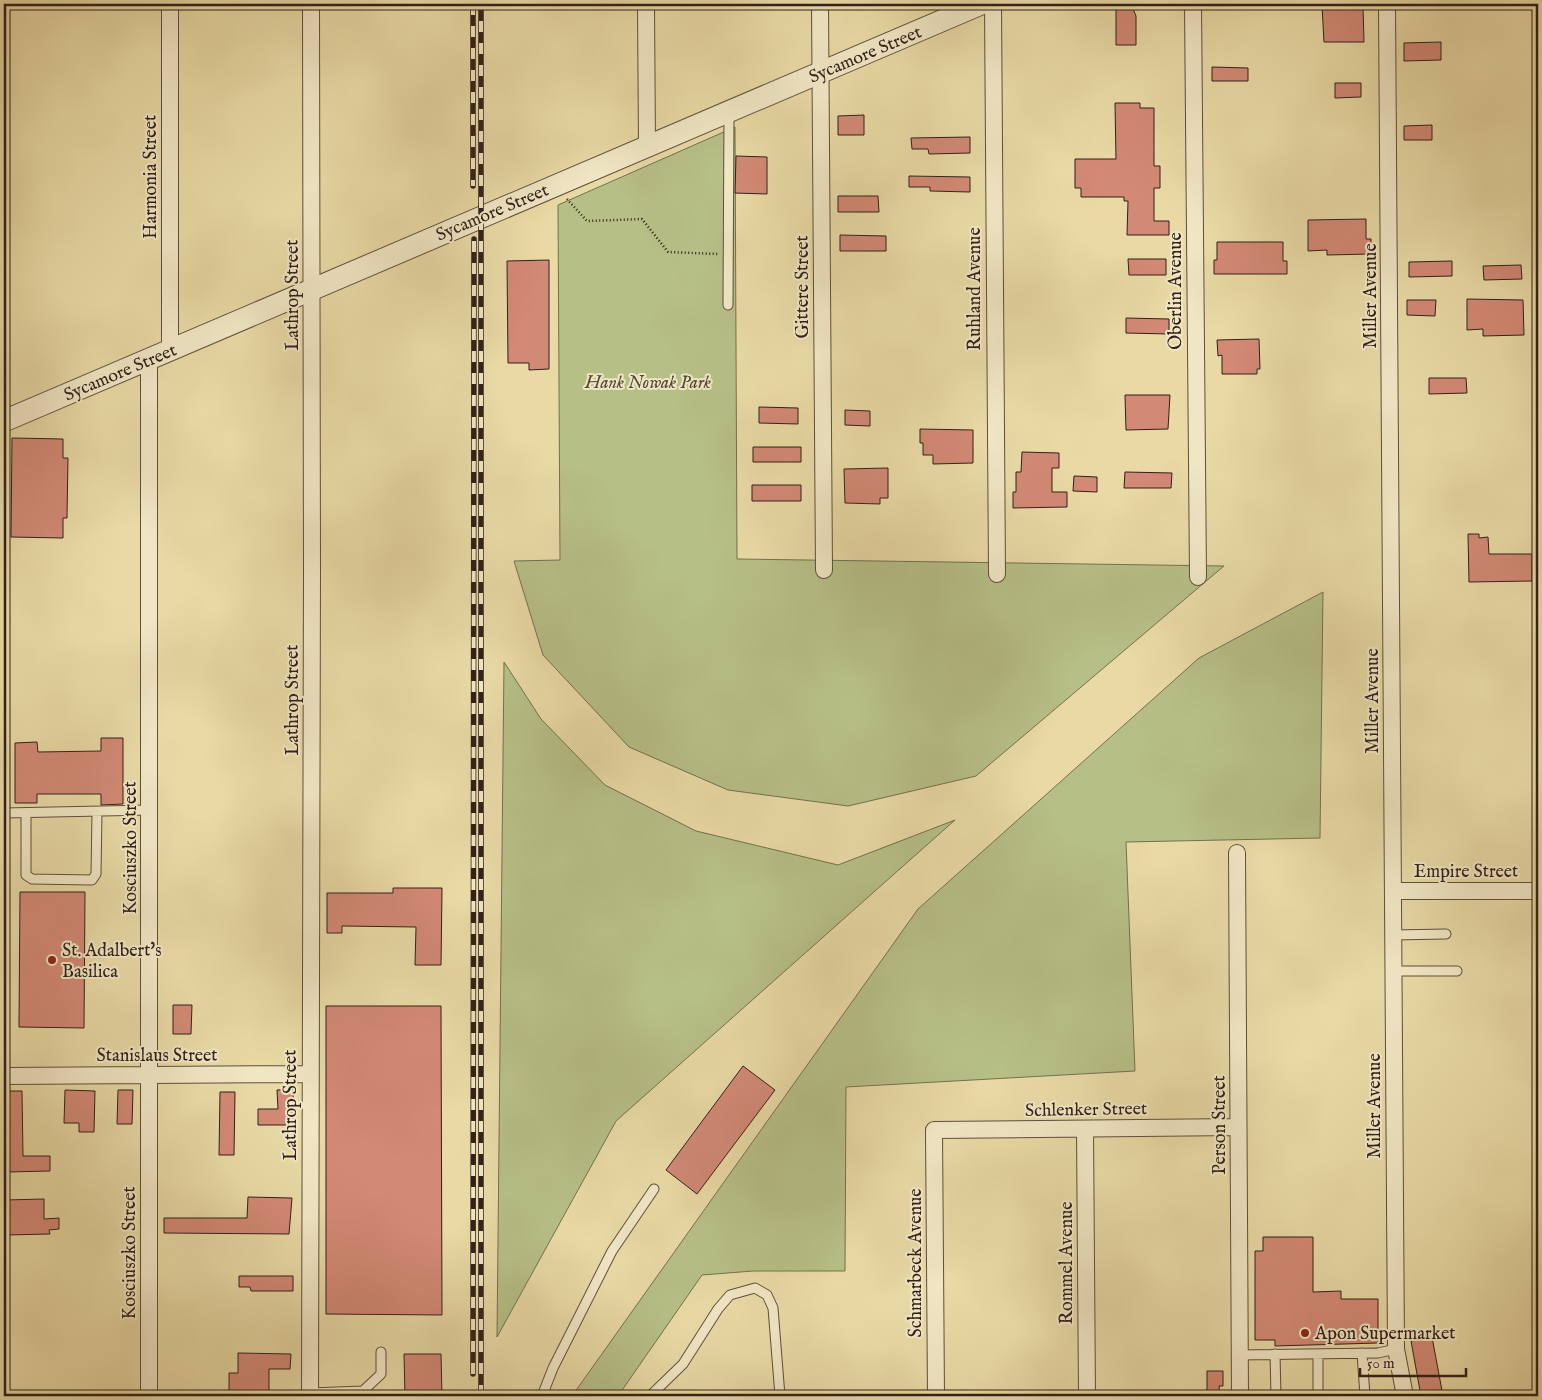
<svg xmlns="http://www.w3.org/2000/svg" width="1542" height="1400" font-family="'IM FELL English',serif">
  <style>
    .green { fill: #b6bf86; stroke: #747050 }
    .building { fill: #d28975; stroke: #312119 }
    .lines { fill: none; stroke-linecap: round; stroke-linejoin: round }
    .service-casing { stroke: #5f4f3c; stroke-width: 11 }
    .minor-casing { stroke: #5f4f3c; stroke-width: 18 }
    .tertiary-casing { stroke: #5f4f3c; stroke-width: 23 }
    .path { stroke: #312119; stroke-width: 2.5; stroke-dasharray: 1 2.5; stroke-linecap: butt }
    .service { stroke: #f0e6c4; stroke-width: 9 }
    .minor { stroke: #f0e6c4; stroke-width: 16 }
    .tertiary { stroke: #f0e6c4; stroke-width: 21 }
    .rail-casing { stroke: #312119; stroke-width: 5.5 }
    .rail { stroke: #f0e6c4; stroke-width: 4; stroke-dasharray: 11; stroke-linecap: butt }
    .poi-dot { fill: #8f2418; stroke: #f0e6c4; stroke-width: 2 }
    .labels { text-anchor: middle; stroke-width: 4; stroke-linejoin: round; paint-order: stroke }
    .street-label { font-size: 18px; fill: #312119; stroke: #f0e6c4 }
    .park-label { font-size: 18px; font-style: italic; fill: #524834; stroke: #f0e6c4 }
    .poi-label { font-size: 18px; fill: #312119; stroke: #f0e6c4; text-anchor: start }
  </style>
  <rect width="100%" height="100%" fill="#e8d9a5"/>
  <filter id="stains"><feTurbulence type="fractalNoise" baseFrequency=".004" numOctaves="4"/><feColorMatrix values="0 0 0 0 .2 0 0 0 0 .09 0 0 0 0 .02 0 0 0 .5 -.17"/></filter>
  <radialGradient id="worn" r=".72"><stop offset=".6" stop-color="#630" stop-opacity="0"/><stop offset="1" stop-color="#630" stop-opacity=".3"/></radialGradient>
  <path class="green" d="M735,127L737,559L1224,566L976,776L848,806L728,790L629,747L543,655L514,561L560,560L558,205Z
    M1323,592L1320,838L1126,842L1135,1071L846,1087L845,1271H753L702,1275L618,1396H572L918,909L1199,658Z
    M504,662L541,719L605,785L696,831L838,865L955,820L616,1121L497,1337Z"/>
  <path class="building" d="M1116,4H1131L1136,16V45H1116Z
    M1322,6H1363L1364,42H1324Z
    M1441,42V60L1404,61V43Z
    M1212,67L1248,68V81H1212Z
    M1335,83H1361V97L1335,98Z
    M1115,103H1140V108H1154V166H1160V188H1154V221H1169V235H1127L1128,201H1124V197H1081V188H1075V159H1116Z
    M864,115V135H838V116Z
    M1432,125V140H1404V126Z
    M970,137V153L929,154L928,149H912L911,138Z
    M736,156L767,157V194L735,193Z
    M909,176L970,177V192L930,191V187H909Z
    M838,196H878L879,212H838Z
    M1366,219V239H1371V254L1327,255V250L1308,251V220Z
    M840,235L886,236V251H840Z
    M1217,242H1283V261H1287V274H1214V260H1217Z
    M1128,259H1166V275H1129Z
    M549,260V369L529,370V363H508L507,261Z
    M1452,261V276L1409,277V262Z
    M1521,265L1522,279L1484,280L1483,266Z
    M1467,299L1523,300L1524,335L1483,336V329L1467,330Z
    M1407,300H1436L1435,316L1407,315Z
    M1126,318L1169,319V334L1126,333Z
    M1259,339L1260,369H1257V374H1222V355L1218,356L1217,340Z
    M1429,378H1466L1467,393L1429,394Z
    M1125,395H1170L1168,429L1126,430Z
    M759,407L798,408V424L759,423Z
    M845,410L870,411V426L845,425Z
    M920,429L973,430V463L933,464V455H923V443H920Z
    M12,438L63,439V458H68L67,518H63V538L11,537Z
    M753,447H801V462H753Z
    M1022,452L1059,453V468H1052V492H1067V507L1013,508V492H1016V472H1021Z
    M888,468V498H880V504L845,503L844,469Z
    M1125,472L1172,473L1171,488H1124Z
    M1074,476L1097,477V492L1073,491Z
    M752,485H801V501H752Z
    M1468,534H1479V538L1488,537L1489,554H1532V581L1469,582Z
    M101,738H123V804L101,805V794H37V803H15V743L37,742L38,752L101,751Z
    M393,888H442L441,965H415L416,927L342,926V933H327V893H393Z
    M20,892H85L84,1028L19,1027Z
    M173,1005H192L191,1034H173Z
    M326,1006H441L442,1315L326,1314Z
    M743,1066L775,1090L697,1194L666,1170Z
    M293,1089L294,1125H258V1109H278L277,1090Z
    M65,1090L95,1091L94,1132H79V1123H64Z
    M118,1090H133L132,1124H117Z
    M5,1091H22L23,1156H50V1171L7,1172Z
    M220,1092H235L234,1155H219Z
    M248,1197L292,1198L289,1234L164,1233V1218H247Z
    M44,1199V1219L59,1218V1229L49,1230L50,1234L6,1235L5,1200Z
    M1263,1237H1313V1292L1341,1291V1299H1378V1343L1275,1346V1340H1255V1251H1263Z
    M239,1276H293V1291H251L250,1287H239Z
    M1432,1337L1443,1396H1421L1411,1341Z
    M238,1353L291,1354L290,1369H269V1396H229V1373H238Z
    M404,1354H441L442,1396H405Z
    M1207,1371H1223V1386H1219L1220,1396H1207Z"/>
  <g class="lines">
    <defs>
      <path id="service" d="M728,305L729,113
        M4,813L151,810
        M26,813V875L32,879L92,880L96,874L97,812
        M1393,935L1446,934
        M1394,971H1457
        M1362,1353L1365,1396
        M1275,1354L1276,1396
        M1318,1354V1396
        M1240,1355L1378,1353L1396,1349
        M310,1393L363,1391L381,1374V1352
        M542,1396L553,1368L612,1251L654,1189
        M650,1396L683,1364L718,1309L730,1295L755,1288L767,1295L773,1308L780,1396"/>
      <path id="minor" d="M646,4L647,147
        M820,4L824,570
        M993,4L997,574
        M1193,4L1198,577
        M1387,4L1396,1349L1405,1396
        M170,351V4
        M1237,853L1240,1396
        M1393,891H1538
        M4,1076L310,1074
        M1085,1129L1087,1396
        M149,1396V360
        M310,1396L312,570L311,4
        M936,1396L934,1130L1238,1127"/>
      <path id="tertiary" d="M4,421L981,4"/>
    </defs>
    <use href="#service" class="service-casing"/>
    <use href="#minor" class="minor-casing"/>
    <use href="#tertiary" class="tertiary-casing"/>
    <path class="path" d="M567,199L587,221L642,219L668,252L718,254"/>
    <use href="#service" class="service"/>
    <use href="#minor" class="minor"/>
    <use href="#tertiary" class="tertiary"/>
    <defs>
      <path id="rail" d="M473,4V186
        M473,1374L474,239
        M481,1396V4"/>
    </defs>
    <use href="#rail" class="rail-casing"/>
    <use href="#rail" class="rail"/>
  </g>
  <g class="poi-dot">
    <circle cx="52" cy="960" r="5"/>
    <circle cx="1305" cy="1333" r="5"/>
  </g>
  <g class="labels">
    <g class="street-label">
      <text transform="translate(865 54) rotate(-23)" y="6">Sycamore Street</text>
      <text transform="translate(150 177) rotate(-90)" y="6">Harmonia Street</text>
      <text transform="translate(492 212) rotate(-23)" y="6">Sycamore Street</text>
      <text transform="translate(802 287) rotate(-90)" y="6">Gittere Street</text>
      <text transform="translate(974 289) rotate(-90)" y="6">Ruhland Avenue</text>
      <text transform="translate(1175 291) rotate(-90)" y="6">Oberlin Avenue</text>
      <text transform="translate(292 295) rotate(-90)" y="6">Lathrop Street</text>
      <text transform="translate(1370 296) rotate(-90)" y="6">Miller Avenue</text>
      <text transform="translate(120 372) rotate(-23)" y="6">Sycamore Street</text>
      <text transform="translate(292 700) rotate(-90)" y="6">Lathrop Street</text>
      <text transform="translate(1372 701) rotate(-90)" y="6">Miller Avenue</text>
      <text transform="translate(130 848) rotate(-90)" y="6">Kosciuszko Street</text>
      <text x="1466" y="877">Empire Street</text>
      <text x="157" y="1061">Stanislaus Street</text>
      <text transform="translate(290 1105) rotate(-90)" y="6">Lathrop Street</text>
      <text transform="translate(1374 1106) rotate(-90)" y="6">Miller Avenue</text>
      <text transform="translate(1086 1109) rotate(-1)" y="6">Schlenker Street</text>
      <text transform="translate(1219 1125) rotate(-90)" y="6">Person Street</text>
      <text transform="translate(129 1253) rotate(-90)" y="6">Kosciuszko Street</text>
      <text transform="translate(915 1263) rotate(-90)" y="6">Schmarbeck Avenue</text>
      <text transform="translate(1066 1263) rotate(-90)" y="6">Rommel Avenue</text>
    </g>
    <g class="park-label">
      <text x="648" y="388">Hank Nowak Park</text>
    </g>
    <g class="poi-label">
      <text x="62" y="956">St. Adalbert's<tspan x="62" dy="21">Basilica</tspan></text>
      <text x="1315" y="1339">Apon Supermarket</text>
    </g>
  </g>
  <rect width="1542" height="1400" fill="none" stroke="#e8d9a5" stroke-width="20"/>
  <rect x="5" y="5" width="1532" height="1390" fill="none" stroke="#312119" stroke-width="2.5"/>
  <rect x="10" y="10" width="1522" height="1380" fill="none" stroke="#312119"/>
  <path d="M1360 1368v8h106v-8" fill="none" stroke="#312119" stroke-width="2.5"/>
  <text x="1367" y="1368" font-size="15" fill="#312119" stroke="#f0e6c4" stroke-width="4" paint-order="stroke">50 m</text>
  <rect width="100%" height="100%" filter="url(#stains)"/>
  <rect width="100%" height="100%" fill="url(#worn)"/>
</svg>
